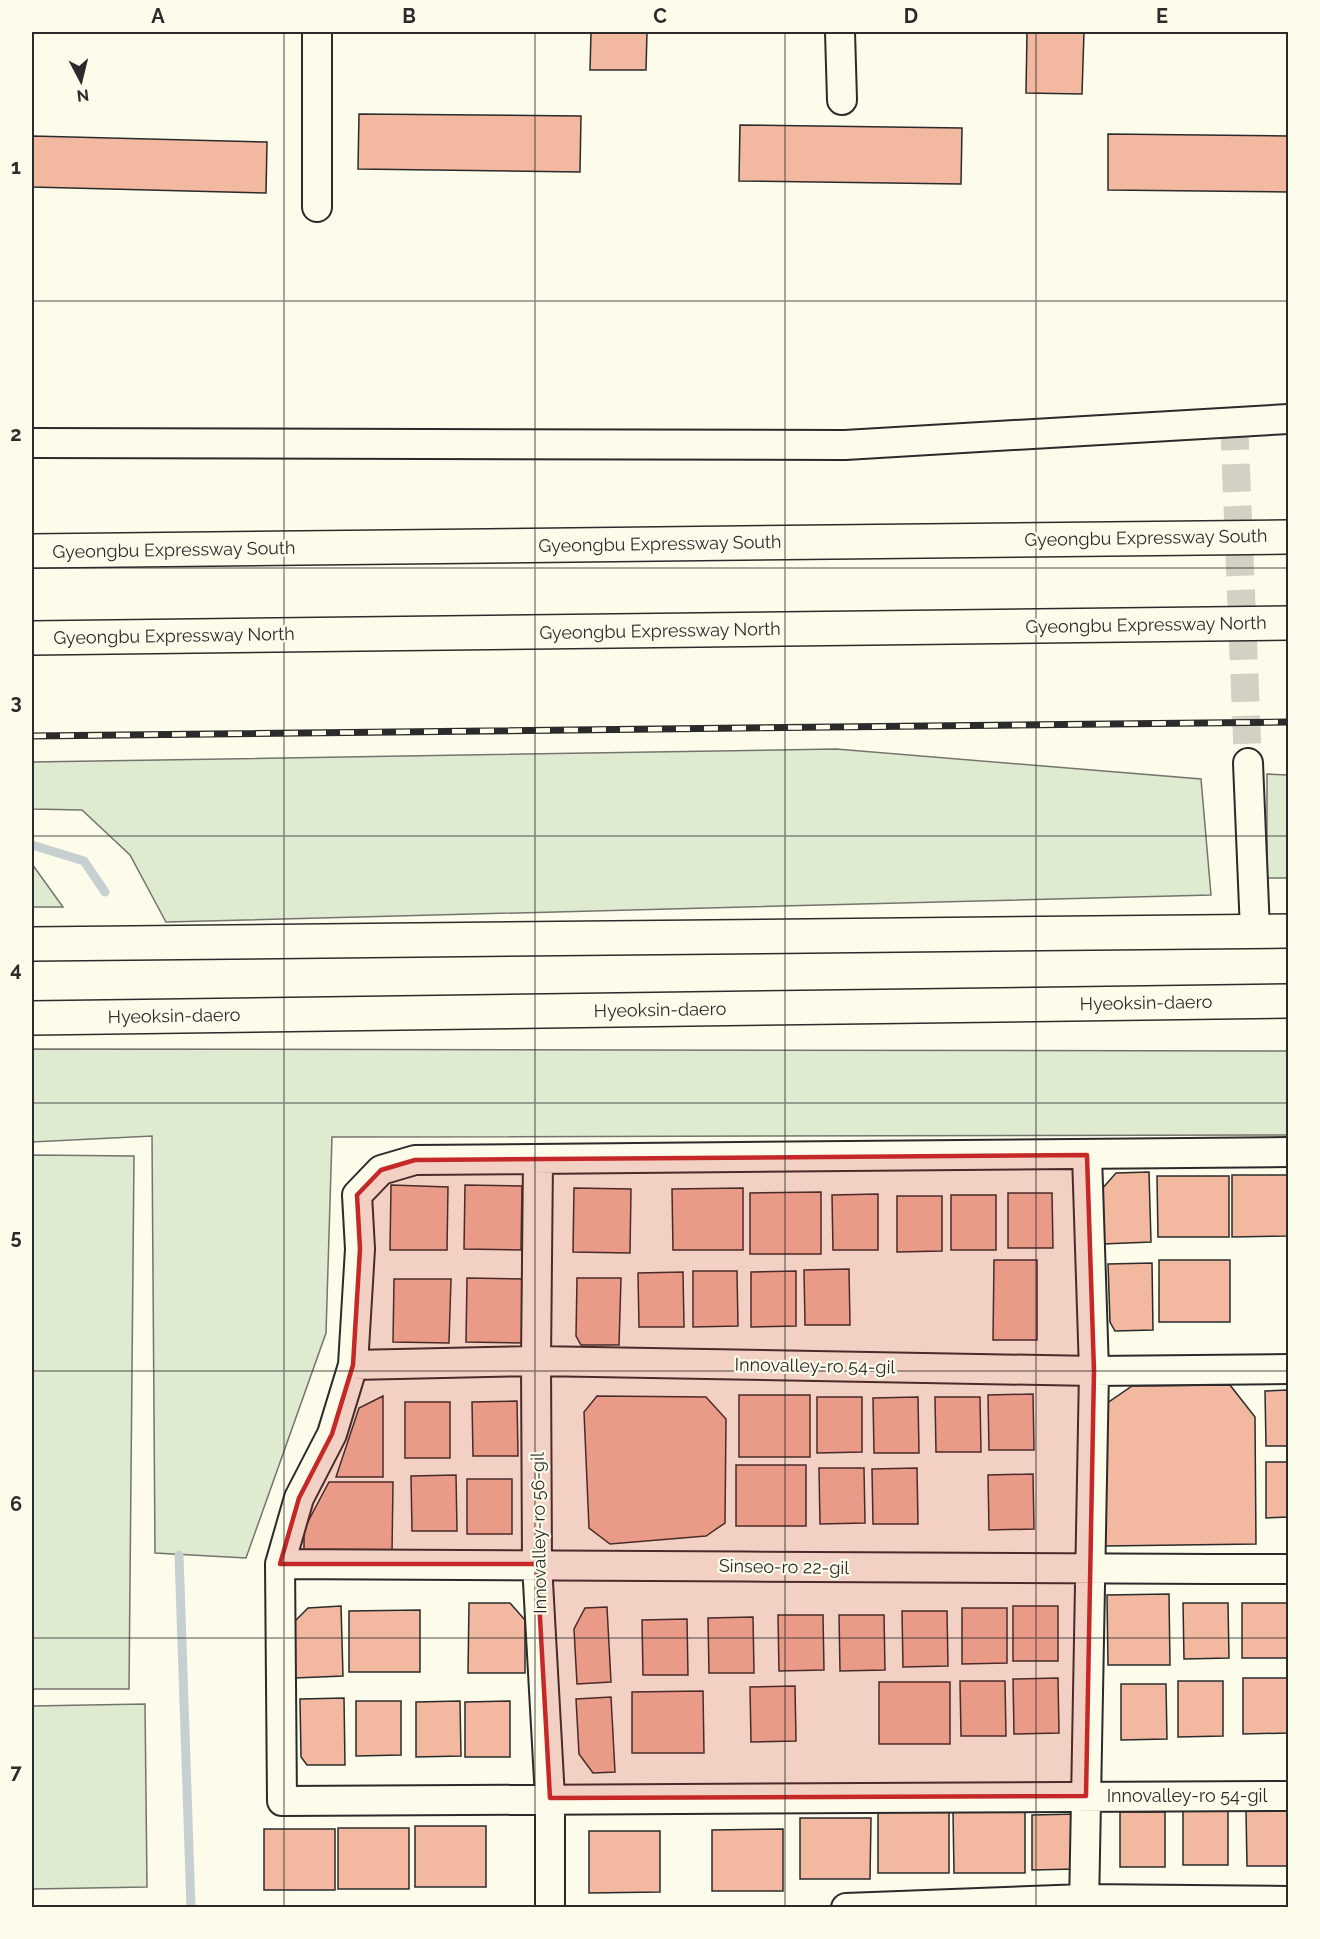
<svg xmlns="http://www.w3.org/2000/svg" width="1320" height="1939" font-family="Raleway,sans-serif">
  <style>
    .green { fill: #deebd1; stroke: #74746e; stroke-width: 1.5 }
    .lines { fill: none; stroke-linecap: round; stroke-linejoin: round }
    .stream { stroke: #c7d0d0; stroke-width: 9 }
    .building { fill: #f2b8a0; stroke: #2b2b2b; stroke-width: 1.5 }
    .street-tunnel { stroke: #d3d1c4; stroke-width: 28; stroke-dasharray: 28 14; stroke-linecap: butt }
    .street-casing { stroke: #2b2b2b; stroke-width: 32 }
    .secondary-casing { stroke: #2b2b2b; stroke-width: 36 }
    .highway-casing { stroke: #2b2b2b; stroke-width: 36 }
    .street { stroke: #fdfbea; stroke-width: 28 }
    .secondary { stroke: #fdfbea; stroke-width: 33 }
    .highway { stroke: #fdfbea; stroke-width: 33 }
    .rail-casing { stroke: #2b2b2b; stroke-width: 7 }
    .rail { stroke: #fdfbea; stroke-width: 4.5; stroke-dasharray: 14; stroke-linecap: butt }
    .marked { fill: #c62828; fill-opacity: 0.2; stroke: #c62828; stroke-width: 4.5; stroke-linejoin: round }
    .grid { fill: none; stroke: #2b2b2b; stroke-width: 1.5; stroke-opacity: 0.55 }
    .labels { text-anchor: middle; stroke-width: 4.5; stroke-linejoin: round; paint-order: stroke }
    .street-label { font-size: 18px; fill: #2b2b2b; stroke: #fdfbea }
    .neatline { fill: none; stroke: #2b2b2b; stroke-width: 2 }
    .grid-label { font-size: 20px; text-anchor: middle; font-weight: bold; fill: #2b2b2b }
  </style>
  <rect width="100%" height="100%" fill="#fdfbea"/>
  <path class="green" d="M836,749L1201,779L1211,895L166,922L130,855L82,810L32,809V762Z
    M1267,774L1288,775V878H1267Z
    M32,864L63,907H32Z
    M32,1049L1288,1051V1135L332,1137L326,1333L246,1558L155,1553L152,1136L32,1142Z
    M32,1155L134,1156L129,1689H32Z
    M145,1704L147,1887L32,1889V1706Z"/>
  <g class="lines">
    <path class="stream" d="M32,845L84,861L105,892
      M179,1555L191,1908"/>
  </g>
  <path class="building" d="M591,32H647L646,70H590Z
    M1027,32H1084L1082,94L1026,93Z
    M359,114L581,116L580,172L358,169Z
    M740,125L962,128L961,184L739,181Z
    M1108,134L1288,136V192L1108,190Z
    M32,136L267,142L266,193L32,187Z
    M1149,1172L1151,1242L1103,1244L1101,1190L1116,1173Z
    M1232,1175H1288V1236L1232,1237Z
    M1157,1176H1229V1237H1158Z
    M391,1185L448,1187L447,1250H390Z
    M465,1185L522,1186L521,1250L464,1249Z
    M574,1188L631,1189L630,1253L573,1252Z
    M743,1188V1250H673L672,1189Z
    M821,1192V1254H750V1193Z
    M1008,1193H1052L1053,1248H1008Z
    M878,1194V1250H833L832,1195Z
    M951,1195H996V1250H951Z
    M897,1196H942V1251L897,1252Z
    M994,1260H1037V1340H993Z
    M1159,1260H1230V1322H1159Z
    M1152,1263L1153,1330L1115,1331L1110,1322L1108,1264Z
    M849,1269L850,1325H805L804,1270Z
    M693,1271H737L738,1326L693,1327Z
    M796,1271V1326L751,1327V1272Z
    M683,1272L684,1327H639L638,1273Z
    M467,1278L524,1279L523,1343L466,1342Z
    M577,1278H621L619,1345H581L576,1336Z
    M394,1279H451L449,1343L393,1342Z
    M1230,1385L1255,1417L1256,1544L1105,1546L1103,1406L1132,1386Z
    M1288,1390V1446H1266L1265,1391Z
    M1033,1394L1034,1450H989L988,1395Z
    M739,1395H810V1457H739Z
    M383,1396V1477H336L359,1408Z
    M597,1396L706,1397L726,1419L725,1523L706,1536L610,1544L589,1528L584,1412Z
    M817,1397H862V1452L817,1453Z
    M918,1397L919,1453H874L873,1398Z
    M935,1397H980L981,1452H936Z
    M517,1401L518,1456H473L472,1402Z
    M405,1402H450V1458H405Z
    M1266,1462H1288V1517L1266,1518Z
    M736,1465H806V1526H736Z
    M819,1468H864L865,1523L820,1524Z
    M917,1468L918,1524H873L872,1469Z
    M1033,1474L1034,1529L989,1530L988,1475Z
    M456,1475L457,1531H412L411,1476Z
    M467,1479H512V1534H467Z
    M329,1482H393L392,1553H304V1529Z
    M1169,1594L1170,1665H1108L1107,1595Z
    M469,1603H510L525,1620V1673H468Z
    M1183,1603H1228L1229,1658L1184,1659Z
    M1242,1603H1287L1288,1658H1242Z
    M341,1606L343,1676L295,1678L292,1624L308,1608Z
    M1013,1606H1058V1661H1013Z
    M607,1607L611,1682L577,1684L574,1629L585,1608Z
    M962,1608H1007V1663L962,1664Z
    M420,1610V1672H349V1611Z
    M902,1611H947L948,1666L903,1667Z
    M778,1615H823L824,1670L779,1671Z
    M839,1615H884L885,1670L840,1671Z
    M753,1617L754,1673H709L708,1618Z
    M687,1619L688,1675H643L642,1620Z
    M1058,1678L1059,1733L1014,1734L1013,1679Z
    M1243,1678H1288V1733L1243,1734Z
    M960,1681H1005L1006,1736H961Z
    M1178,1681H1223V1736L1178,1737Z
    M879,1682H950V1744H879Z
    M1121,1684H1166L1167,1739L1121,1740Z
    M795,1686L796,1741L751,1742L750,1687Z
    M703,1691L704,1753H632V1692Z
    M611,1697L615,1772L593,1773L579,1754L576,1699Z
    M344,1698L345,1765H307L301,1757L300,1699Z
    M356,1701H401V1755L356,1756Z
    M460,1701L461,1756L416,1757V1702Z
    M510,1701V1757H465V1702Z
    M1228,1810V1865H1183V1811Z
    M1288,1810V1866H1247L1246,1811Z
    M878,1812H949V1873H878Z
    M953,1812H1025V1873H954Z
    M1120,1812H1165V1867H1120Z
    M1077,1814V1869L1032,1870V1815Z
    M800,1818H871L870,1879H800Z
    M415,1826H486V1887H415Z
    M338,1828H409V1889H338Z
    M264,1829H335V1890H264Z
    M783,1829V1891H712V1830Z
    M589,1831H660V1892L589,1893Z"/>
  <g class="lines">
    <path class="street-tunnel" d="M1234,422L1248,763"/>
    <defs>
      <path id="street" d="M840,32L842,100
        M317,207V32
        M32,443L845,445L1288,419
        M1248,763L1255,931
        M1288,1152L415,1160L381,1170L357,1195L360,1249L353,1365L332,1434L299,1498L280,1564L282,1801L1288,1796
        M538,1159L536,1361L537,1564L550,1798V1908
        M353,1365L536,1361L1094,1371L1288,1369
        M280,1564C616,1564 952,1570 1288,1569
        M846,1908L1084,1899L1288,1901
        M1084,1908L1094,1371L1087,1155"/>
      <path id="secondary" d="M32,944L1288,931
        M32,1018L1288,1001"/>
      <path id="highway" d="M32,551L1288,537
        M32,638L1288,623"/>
    </defs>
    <use href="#street" class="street-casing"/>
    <use href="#secondary" class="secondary-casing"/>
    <use href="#highway" class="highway-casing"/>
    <use href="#street" class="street"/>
    <use href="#secondary" class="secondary"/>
    <use href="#highway" class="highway"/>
    <defs>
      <path id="rail" d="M32,736L1288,722"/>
    </defs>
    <use href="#rail" class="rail-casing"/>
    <use href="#rail" class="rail"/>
  </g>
  <path class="marked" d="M1087,1155L1094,1371L1086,1796L550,1798L537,1564H280L299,1498L332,1434L353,1365L360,1249L357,1195L381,1170L415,1160Z"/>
  <path class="grid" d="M284,32V1908M535,32V1908M785,32V1908M1036,32V1908M32,301H1288M32,568H1288M32,836H1288M32,1103H1288M32,1371H1288M32,1638H1288"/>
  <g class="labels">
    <g class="street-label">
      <text transform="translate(1146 538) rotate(-1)" y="6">Gyeongbu Expressway South</text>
      <text transform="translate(660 544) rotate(-1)" y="6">Gyeongbu Expressway South</text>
      <text transform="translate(174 550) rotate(-1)" y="6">Gyeongbu Expressway South</text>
      <text transform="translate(1146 625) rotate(-1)" y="6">Gyeongbu Expressway North</text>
      <text transform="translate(660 631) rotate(-1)" y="6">Gyeongbu Expressway North</text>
      <text transform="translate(174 636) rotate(-1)" y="6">Gyeongbu Expressway North</text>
      <text transform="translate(1146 1003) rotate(-1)" y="6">Hyeoksin-daero</text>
      <text transform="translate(660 1010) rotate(-1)" y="6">Hyeoksin-daero</text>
      <text transform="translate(174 1016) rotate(-1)" y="6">Hyeoksin-daero</text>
      <text transform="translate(815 1366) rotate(1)" y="6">Innovalley-ro 54-gil</text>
      <text transform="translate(539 1533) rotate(-91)" y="6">Innovalley-ro 56-gil</text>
      <text transform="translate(784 1567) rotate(1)" y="6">Sinseo-ro 22-gil</text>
      <text x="1187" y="1802">Innovalley-ro 54-gil</text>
    </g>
  </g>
  <rect width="1320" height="1939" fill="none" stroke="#fdfbea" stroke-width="66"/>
  <g transform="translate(81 81) rotate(173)" stroke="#fdfbea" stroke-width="4.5" paint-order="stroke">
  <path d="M0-4.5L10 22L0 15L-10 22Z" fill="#2b2b2b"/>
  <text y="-9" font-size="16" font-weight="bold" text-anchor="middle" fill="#2b2b2b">N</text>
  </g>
  <rect x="33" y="33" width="1254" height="1873" class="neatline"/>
  <g class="grid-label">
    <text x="158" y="23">A</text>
    <text x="409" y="23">B</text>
    <text x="660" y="23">C</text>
    <text x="911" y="23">D</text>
    <text x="1162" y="23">E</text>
    <text x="16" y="174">1</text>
    <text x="16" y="441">2</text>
    <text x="16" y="709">3</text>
    <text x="16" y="976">4</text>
    <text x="16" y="1244">5</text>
    <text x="16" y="1511">6</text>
    <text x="16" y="1779">7</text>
  </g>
</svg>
